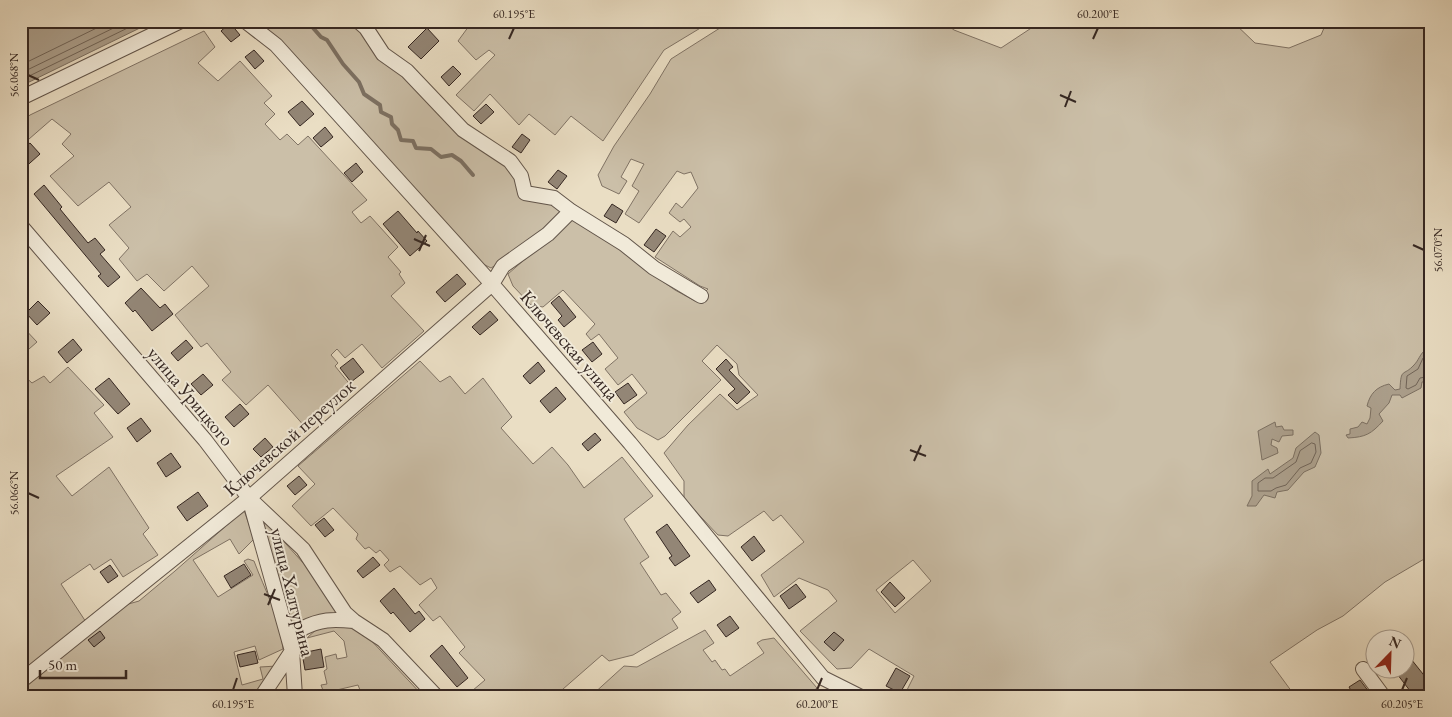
<svg xmlns="http://www.w3.org/2000/svg" width="1452" height="717" font-family="'EB Garamond',serif">
  <style>
    .green { fill: #cbbfa8; stroke: #807365; fill-rule: evenodd }
    .water { fill: #aca08d; stroke: #7c7062 }
    .lines { fill: none; stroke-linecap: round; stroke-linejoin: round }
    .shore { stroke: #706458; stroke-width: 1 }
    .stream { stroke: #7c7062; stroke-width: 4 }
    .building { fill: #938676; stroke: #352722 }
    .street-casing { stroke: #62554a; stroke-width: 16 }
    .street { stroke: #f1ead9; stroke-width: 14 }
    .ticks { fill: none; stroke: #352722; stroke-width: 2 }
    .labels { text-anchor: middle; stroke-width: 4; stroke-linejoin: round; paint-order: stroke }
    .street-label { font-size: 19px; fill: #352722; stroke: #f1ead9 }
    .neatline { fill: none; stroke: #352722; stroke-width: 2 }
    .ticks-label { font-size: 12px; text-anchor: middle; fill: #352722 }
  </style>
  <rect width="100%" height="100%" fill="#eadec4"/>
  <filter id="stains"><feTurbulence type="fractalNoise" baseFrequency=".004" numOctaves="4"/><feColorMatrix values="0 0 0 0 .2 0 0 0 0 .09 0 0 0 0 .02 0 0 0 .5 -.17"/></filter>
  <radialGradient id="worn" r=".72"><stop offset=".6" stop-color="#630" stop-opacity="0"/><stop offset="1" stop-color="#630" stop-opacity=".3"/></radialGradient>
  <path class="green" d="M255,21H348L362,33L405,77L506,164L517,180L520,198L551,203L563,213C541,234 518,252 491,268L483,264L280,41Z
    M465,21H712L664,50L603,141L571,116L555,135L529,114L519,125L490,94L474,111L456,95L495,55L489,50L476,60L458,41L469,26Z
    M731,21H942L954,30L1001,48L1042,21H1232L1255,43L1289,48L1321,35L1327,21H1431V555L1385,582L1343,616L1317,630L1270,662L1295,696H904L914,676L869,649L851,668L837,669L800,631L837,601L828,590L799,578L774,597L761,575L804,542L781,515L773,521L764,511L728,536L718,535L684,499V481L664,453L688,425L720,394L737,410L758,395L739,375L737,364L717,345L702,361L721,380L665,436L658,440L637,428L624,412L647,393L632,374L618,385L605,369L618,358L599,334L591,340L586,334L595,324L563,290L543,307L531,305L513,286L508,274L572,218L617,244L642,267L675,290L695,301L708,289L700,286L655,257L673,231L680,237L691,227L684,219L680,222L669,213L676,203L682,208L698,188L691,172L684,174L677,171L639,223L625,214L639,191L632,186L644,164L631,159L621,177L627,181L619,194L602,186L598,175L614,146L650,94L671,59ZM913,560L931,581L895,613L876,590Z
    M204,31L215,47L198,63L218,81L240,61L272,96L264,103L275,114L265,124L280,140L287,134L298,145L308,136L367,200L352,212L361,223L370,216L398,247L388,257L401,272L399,274L405,283L391,296L424,331L382,368L362,344L345,358L337,349L331,355L338,363L335,366L352,387L306,428L268,385L246,405L222,380L231,372L207,343L201,347L175,315L209,286L192,266L164,291L147,274L137,281L119,259L129,248L109,225L131,207L109,182L78,206L50,176L74,156L62,144L71,134L52,119L21,146V122L30,115Z
    M21,325L37,342L21,356Z
    M420,361L440,382L450,376L465,394L483,378L512,417L501,428L533,464L552,447L568,465L584,488L622,457L653,496L624,519L649,557L640,563L661,595L666,593L681,612L672,619L678,628L633,655L609,661L602,655L555,696H466L485,680L459,653L465,647L440,616L433,621L419,605L437,588L431,578L420,585L400,566L390,572L384,565L389,560L380,550L376,553L369,547L365,549L356,539L358,534L333,508L311,526L292,506L315,484L298,466Z
    M68,367L104,405L94,413L113,437L56,476L72,496L109,467L149,528L143,534L158,555L123,577L111,559L94,570L90,564L61,584L86,622L21,672V373L32,383L44,376L50,383Z
    M244,510L254,539L239,554L230,539L193,560L218,597L253,575L244,561L248,559L254,561C265,591 280,616 283,649L259,660L255,646L234,652L242,685L263,679L260,667L277,666L263,688L251,696H25L21,694V688L125,605L139,601L175,571Z
    M258,513L305,565L339,615L293,637Z
    M340,625L355,629L367,636L423,696H359L362,695L358,685L324,693L321,685L327,684L324,671L327,669L325,657L336,654L337,659L347,657L344,641L334,631L307,638L318,628Z
    M705,630L714,643L703,650L712,662L715,660L722,670L725,669L730,676L764,653L757,643L762,640L774,638L817,688L807,696H591L624,666L637,667Z"/>
  <path class="water" d="M21,21H149L146,25L21,86Z
    M1427,348H1431V381L1422,382L1421,388L1402,398L1400,395H1392L1389,403L1379,414L1383,421C1371,434 1366,437 1348,438L1346,435L1350,434V429L1358,427L1362,422L1367,424L1370,418L1371,408L1367,406C1370,394 1376,387 1389,384L1395,390L1400,389C1401,367 1403,377 1414,365C1419,360 1419,355 1427,348Z
    M1275,422L1276,427L1282,426L1284,430H1293V435L1282,436L1279,442L1272,439L1271,445L1277,448L1278,453L1262,460L1258,431Z
    M1315,432L1319,435L1321,453L1315,467L1304,472L1288,490L1277,492L1275,498L1264,495L1256,506H1247L1252,496V481L1268,469L1270,474L1293,458L1296,448Z"/>
  <g class="lines">
    <path class="shore" d="M21,65L111,21
      M21,73L128,21
      M21,80L142,21
      M1431,353L1423,358L1418,369L1407,376L1406,388L1408,389L1416,385L1420,378L1431,376
      M1312,443L1315,444L1316,452L1311,463L1300,468L1286,485L1276,488L1271,491H1258V483L1265,478H1273L1296,462L1300,451Z"/>
    <path class="stream" d="M307,21L321,37L327,40L343,64L359,82L364,94L380,105L381,112L391,117L392,124L398,130L401,140L413,141L416,148L431,149L441,157L452,155L461,161L473,175"/>
  </g>
  <path class="building" d="M230,23L240,35L231,42L221,31Z
    M427,28L439,41L421,59L408,47Z
    M254,50L264,61L255,69L245,57Z
    M453,66L461,74L449,86L441,77Z
    M302,101L314,114L300,126L288,112Z
    M486,104L494,112L481,124L473,116Z
    M325,127L333,137L321,147L313,138Z
    M522,134L530,140L521,153L512,147Z
    M30,143L40,154L21,171V150Z
    M356,163L363,172L352,182L344,173Z
    M558,170L567,176L557,189L548,182Z
    M44,185L62,207L60,209L88,243L95,238L105,250L100,254L120,277L108,287L98,276L101,274L34,194Z
    M612,204L623,211L616,223L604,216Z
    M398,211L417,233L418,231L427,241L410,256L383,224Z
    M656,229L666,236L654,252L644,245Z
    M457,274L466,284L445,302L436,292Z
    M141,288L160,308L165,304L173,314L152,331L135,310L133,312L125,303Z
    M559,296L576,317L564,327L558,320L562,316L551,303Z
    M38,301L50,313L37,325L26,313Z
    M490,311L498,320L480,335L472,327Z
    M73,339L82,350L67,363L58,352Z
    M186,340L193,348L178,361L171,353Z
    M593,342L602,354L592,362L582,350Z
    M353,358L364,372L351,382L340,368Z
    M726,359L733,367L729,370L750,392L737,404L728,395L735,389L716,369Z
    M538,362L545,371L530,384L523,376Z
    M203,374L213,385L201,395L191,384Z
    M109,378L130,404L118,414L95,389Z
    M628,383L637,395L624,404L615,392Z
    M556,387L566,399L550,413L540,401Z
    M240,404L249,414L234,427L225,417Z
    M141,418L151,431L137,442L127,428Z
    M595,433L601,440L588,451L582,444Z
    M265,438L273,447L261,457L253,449Z
    M171,453L181,467L166,477L157,463Z
    M299,476L307,485L295,495L287,486Z
    M198,492L208,506L187,521L177,507Z
    M324,518L334,530L325,537L315,525Z
    M667,524L690,556L675,566L669,558L672,556L656,532Z
    M754,536L765,551L752,561L741,547Z
    M373,557L380,565L363,578L357,571Z
    M244,564L251,575L231,588L224,576Z
    M110,565L118,576L108,583L100,572Z
    M709,580L716,590L698,603L690,593Z
    M890,582L905,598L895,607L881,592Z
    M796,584L806,597L789,609L780,596Z
    M394,588L415,614L419,611L425,619L410,632L393,612L391,614L380,601Z
    M730,616L739,628L726,637L717,625Z
    M100,631L105,638L94,647L88,640Z
    M834,632L844,640L834,651L824,642Z
    M442,645L468,678L457,687L430,656Z
    M321,649L324,667L305,670L302,653Z
    M255,651L258,663L240,667L237,655Z
    M1411,659L1427,679L1431,676V696H1414L1394,670H1404V664Z
    M896,668L910,676L900,693L886,686Z
    M1360,680L1372,696H1354L1349,687Z"/>
  <g class="lines">
    <defs>
      <path id="street" d="M245,21L276,45L492,284L630,443L823,678L859,696
        M358,21L366,28L383,54L407,71L463,130L510,161L521,176L525,193L554,198L571,211L624,244L654,268L701,296
        M21,98L181,21
        M21,226L205,440L249,498L303,549L345,613L354,621L383,640L436,696
        M249,498L292,651L295,696
        M1363,669L1383,696
        M21,681L249,498L492,284L503,266L548,234L571,211
        M262,696L292,651L301,629C321,619 332,619 354,621"/>
    </defs>
    <use href="#street" class="street-casing"/>
    <use href="#street" class="street"/>
  </g>
  <path class="ticks" d="M509,39L514,28M1093,39L1098,28M28,75L39,80M1060,95L1076,102M1065,107L1071,91M414,239L430,246M1413,245L1424,250M419,251L426,235M910,450L926,456M914,461L921,445M28,493L39,498M264,594L280,600M268,605L275,589M233,690L237,678M817,690L822,678M1402,690L1407,678"/>
  <g class="labels">
    <g class="street-label">
      <text transform="translate(570 345) rotate(49)" y="7">Ключевская улица</text>
      <text transform="translate(191 396) rotate(50)" y="7">улица Урицкого</text>
      <text transform="translate(289 437) rotate(-41)" y="7">Ключевской переулок</text>
      <text transform="translate(293 592) rotate(76)" y="7">улица Халтурина</text>
    </g>
  </g>
  <rect width="1452" height="717" fill="none" stroke="#eadec4" stroke-width="55"/>
  <g transform="translate(1390 654) rotate(23)"><circle r="24" fill="#f1ead9" stroke="#a69c90"/>
  <path d="M0-4L9 19L0 12L-9 19Z" fill="#8f2418"/>
  <text y="-8" font-size="14" font-weight="bold" text-anchor="middle" fill="#352722">N</text>
  </g>
  <path d="M40 670v8h86v-8" fill="none" stroke="#352722" stroke-width="2.5"/>
  <text x="48" y="670" font-size="15" fill="#352722" stroke="#f1ead9" stroke-width="4" paint-order="stroke">50 m</text>
  <rect x="28" y="28" width="1396" height="662" class="neatline"/>
  <g class="ticks-label">
    <text x="514" y="18">60.195°E</text>
    <text x="1098" y="18">60.200°E</text>
    <text transform="translate(14 75) rotate(-90)" y="4">56.068°N</text>
    <text transform="translate(1438 250) rotate(-90)" y="4">56.070°N</text>
    <text transform="translate(14 493) rotate(-90)" y="4">56.066°N</text>
    <text x="233" y="708">60.195°E</text>
    <text x="817" y="708">60.200°E</text>
    <text x="1402" y="708">60.205°E</text>
  </g>
  <rect width="100%" height="100%" filter="url(#stains)"/>
  <rect width="100%" height="100%" fill="url(#worn)"/>
</svg>
